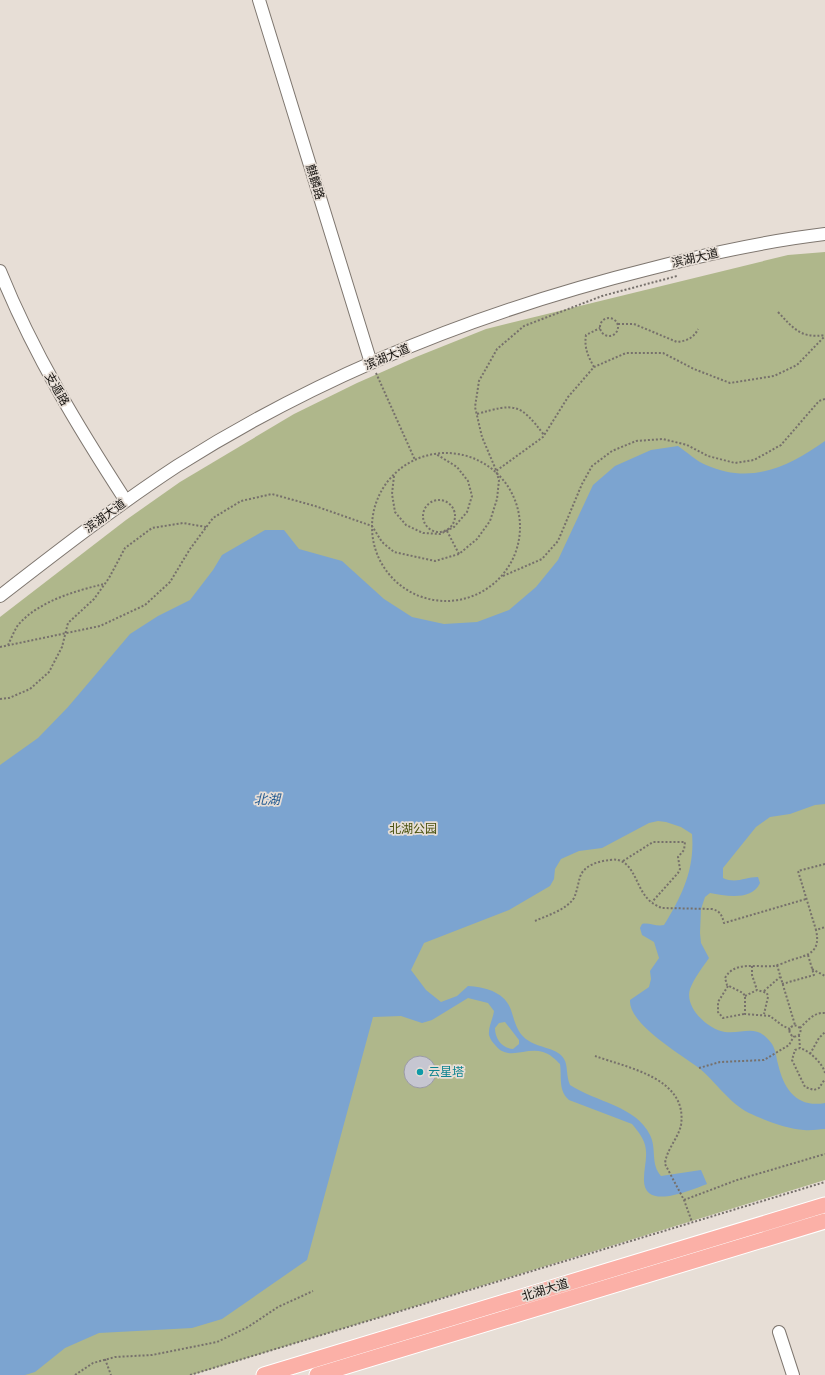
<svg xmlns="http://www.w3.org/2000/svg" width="825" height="1375" font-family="'Open Sans','Noto Sans SC',sans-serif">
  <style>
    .green { fill: #afb78b }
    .water { fill: #7ca4d0; fill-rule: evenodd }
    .building { fill: #c6c6d1; stroke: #9b9ba5 }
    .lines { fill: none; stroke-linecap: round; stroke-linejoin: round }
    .minor-casing { stroke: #7e766f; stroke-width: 14 }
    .major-casing { stroke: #fff; stroke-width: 17 }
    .path { stroke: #76706b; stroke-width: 2; stroke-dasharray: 2 2; stroke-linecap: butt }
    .minor { stroke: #fff; stroke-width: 12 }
    .major { stroke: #fbb0a7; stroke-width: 15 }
    .culture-dot { fill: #0f9aa8; stroke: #e7ded6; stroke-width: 1.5 }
    .labels { text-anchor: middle; stroke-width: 3.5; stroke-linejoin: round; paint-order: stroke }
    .street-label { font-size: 12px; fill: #15120f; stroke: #e7ded6 }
    .park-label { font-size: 12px; fill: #48500c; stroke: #e7ded6 }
    .culture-label { font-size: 12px; fill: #0d838f; stroke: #e7ded6; text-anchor: start }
    .water-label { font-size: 13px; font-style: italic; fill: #205991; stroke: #e7ded6 }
  </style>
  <rect width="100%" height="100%" fill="#e7ded6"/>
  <path class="green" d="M825,252V1180L192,1375H0V617L126,520L180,482L294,414L357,383L416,357L486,329L788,255Z"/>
  <path class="water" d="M825,441V804L815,805L790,814L770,817L756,827L723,868V878C736,884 745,877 758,877L760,883C752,901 726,896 710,893L705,897L701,909L700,933L701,943L709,958C703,967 694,978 690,989C684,1008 709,1030 725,1032C745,1034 757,1023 772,1044C776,1051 776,1056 778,1064C784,1090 797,1108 825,1103V1129C818,1129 811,1131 804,1130C787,1129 764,1120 749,1113C729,1103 716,1082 699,1068C682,1055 628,1024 630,1000L649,987L651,979L650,971L659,958L654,942L642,935L640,928L642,924C649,922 656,927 664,925C682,896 695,869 692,834L681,827L666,822L658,821L649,823L602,848L579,851L561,859L555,869L554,879L550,886L509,910L424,943L411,970L426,990L441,1002L457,996L468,986C485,987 505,992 511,1010C515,1022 517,1034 529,1041C539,1048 558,1048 564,1059C568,1065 566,1076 570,1085C596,1102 636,1106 650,1135C657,1149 650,1164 661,1176L701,1170L707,1184C691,1190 642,1212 644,1178C644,1167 648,1157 645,1145C643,1137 637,1130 632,1124L569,1100C558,1090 562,1078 560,1064C555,1059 550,1054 543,1052C526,1047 508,1061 496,1046C493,1043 490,1039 489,1035C488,1027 493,1019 494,1011L488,1003L468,998L432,1020L422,1023L401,1016L373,1017L307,1260L222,1319L192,1328L99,1333L65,1348L35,1372L25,1375H0V765L38,738L68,707L130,634L158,616L190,600L213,570L222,555L265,530H284L299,549L342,561L384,599L412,617L444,624L477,622L509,610L536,587L558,560L593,485L615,466L651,450L678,446C687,452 696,461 706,465C751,485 788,467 825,441ZM505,1022L519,1040V1044L513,1049C502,1048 495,1039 495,1028L499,1023Z"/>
  <path class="building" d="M404 1072a16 16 0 1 1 32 0a16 16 0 1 1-32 0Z"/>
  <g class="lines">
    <defs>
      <path id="minor" d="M259,0L371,363
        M0,271C33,353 78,427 126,501
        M0,596C58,551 116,506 177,466C322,374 484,310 649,269C707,254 766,241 825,234
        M779,1332L793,1375"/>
      <path id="major" d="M264,1375L825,1205
        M317,1375L825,1221"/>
    </defs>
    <use href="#minor" class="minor-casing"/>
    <use href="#major" class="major-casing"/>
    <path class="path" d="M778,312C793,328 801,339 825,335
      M600 327a9 9 0 1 1 18 0a9 9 0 1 1-18 0Z
      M618,324H634L677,342C686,341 694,338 698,329
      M594,367C588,356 584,348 586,335L600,328
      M376,373L415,460
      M477,414C515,403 520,403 544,435
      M372 527a74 74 0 1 1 148 0a74 74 0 1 1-148 0Z
      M496,470L482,437L475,407L479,381L497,349L524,326L602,296L677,276
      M394,476L392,494L395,512L406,525L423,533L440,534L454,527L467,512L472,496L468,481L457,467L436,454
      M423 516a16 16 0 1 1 32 0a16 16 0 1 1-32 0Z
      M447,531L459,554
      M503,576L542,559L558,541L582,484L592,466L612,451L636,441L663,439L687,445L708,456L735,463L754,460L781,445L819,401L825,399
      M8,645C11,639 14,631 18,625C39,601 75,591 104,584
      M0,647L100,626L145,605L170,582L190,549L213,518L241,501L272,494L315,506L372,526L382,542L394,552L435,561L459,554L477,539L490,521L497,499L499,480L496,471L543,437L568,397L594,367L626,353H663L694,369L730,383L774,376L797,365L825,336
      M0,699L9,698L30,689L49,672L62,647L68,623L94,599L109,578L125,548L152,528L183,523L206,527
      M623,861L653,842H685L684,850L678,857L680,869L678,873L652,902
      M825,864L798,871L816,930L825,927
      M535,921C548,915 566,910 574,898C577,891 578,884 580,877C584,865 599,861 610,860C633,856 635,885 647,898C651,903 657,906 662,908L712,909C720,911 722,915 724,923L806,899
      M777,965L795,1025
      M752,966V975L757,990
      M812,969L825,976
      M782,984L814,975L808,955
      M728,986L718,1002V1012L723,1018L744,1014
      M764,991L780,977
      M745,996L757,990L767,993L768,997L764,1014
      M789.5 1031a5.5 5.5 0 1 1 11 0a5.5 5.5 0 1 1-11 0Z
      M800,1028C807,1021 814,1012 825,1013
      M790,1029L783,1026L770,1016L745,1014V996L743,993L727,985L725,978C735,960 757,968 774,966C779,965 786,962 791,960C809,955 821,952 816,930
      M799,1035L800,1048
      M810,1054L819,1038L825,1032
      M595,1056C628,1068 688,1078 681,1125C678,1139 666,1150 665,1164L684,1200L692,1222
      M699,1068L720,1062L764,1060L789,1045L794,1036
      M825,1073C823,1064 810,1051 800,1048L795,1050L792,1060L805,1087L814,1090L819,1088L825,1079
      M684,1200L737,1180L825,1154
      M105,1359L111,1375
      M75,1375L93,1363L115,1357L152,1355L217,1342L248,1327L278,1307L313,1291
      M190,1375L825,1182"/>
    <use href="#minor" class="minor"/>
    <use href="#major" class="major"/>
  </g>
  <circle class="culture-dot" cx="420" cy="1072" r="4"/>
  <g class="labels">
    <g class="street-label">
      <text transform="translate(315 182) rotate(73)" y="4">麒麟路</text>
      <text transform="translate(695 258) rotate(-13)" y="4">滨湖大道</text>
      <text transform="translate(387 357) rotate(-23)" y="4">滨湖大道</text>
      <text transform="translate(57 389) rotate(60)" y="4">支遁路</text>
      <text transform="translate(105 516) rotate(-36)" y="4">滨湖大道</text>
      <text transform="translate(545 1290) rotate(-17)" y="4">北湖大道</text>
    </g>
    <g class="park-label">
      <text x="413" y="833">北湖公园</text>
    </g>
    <g class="culture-label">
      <text x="428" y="1076">云星塔</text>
    </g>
    <g class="water-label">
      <text x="267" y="804">北湖</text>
    </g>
  </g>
</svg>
